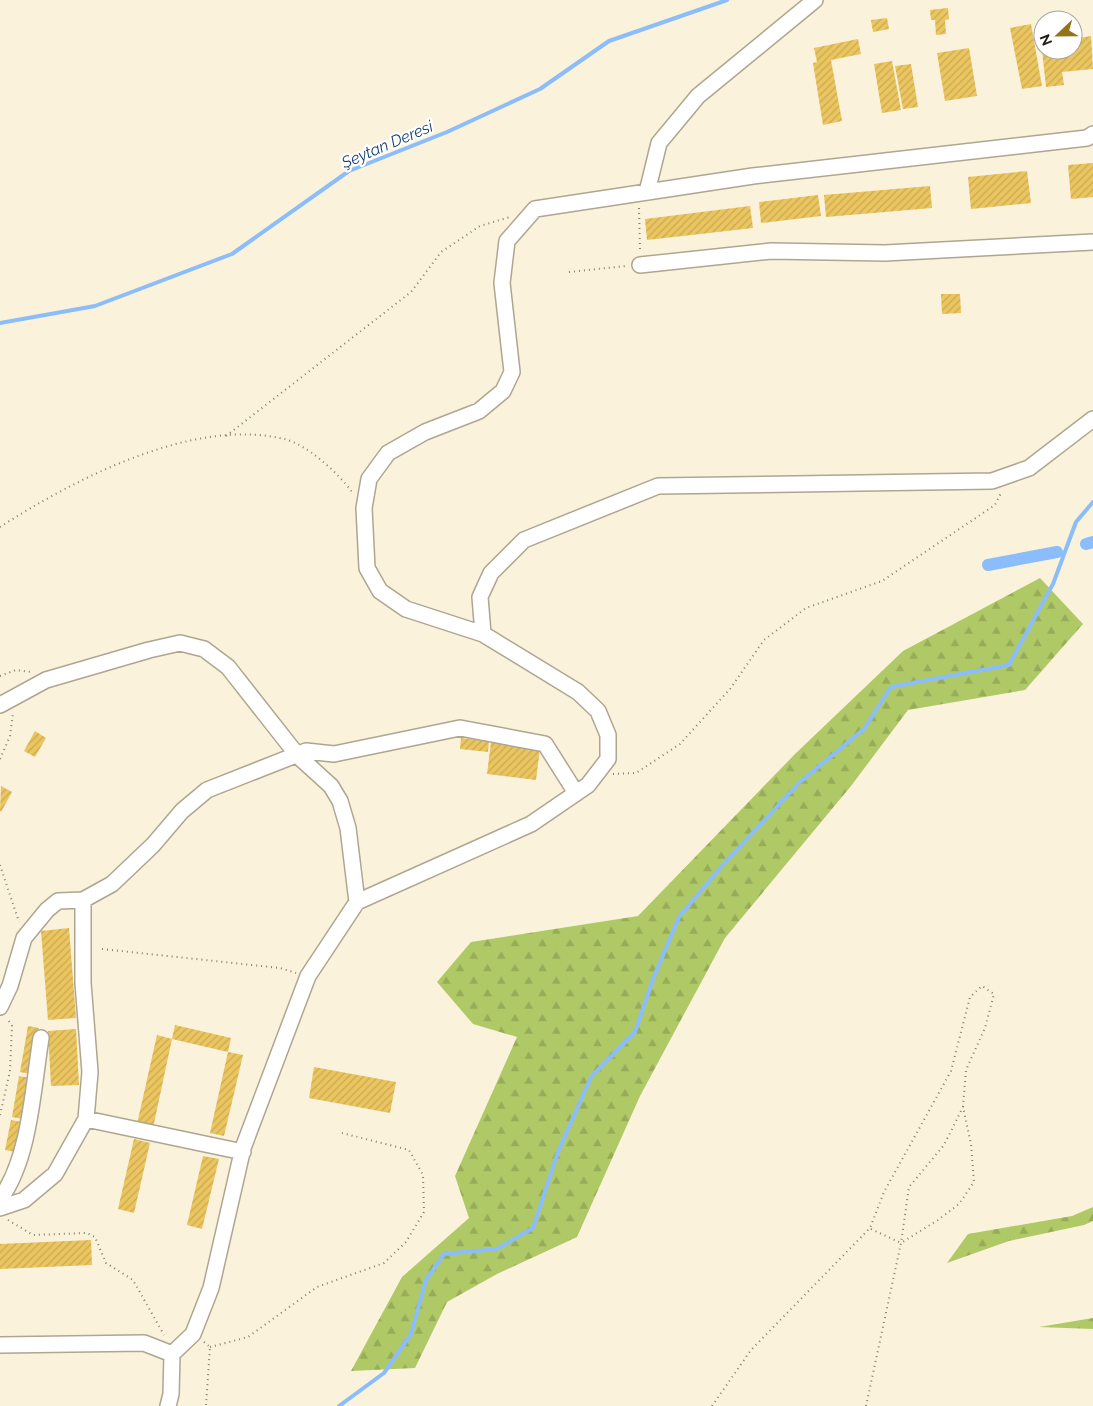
<svg xmlns="http://www.w3.org/2000/svg" width="1093" height="1406" font-family="Raleway,sans-serif">
  <style>
    .forest { fill: url(#forest-firs) }
    .lines { fill: none; stroke-linecap: round; stroke-linejoin: round }
    .stream { stroke: #8bbdfa; stroke-width: 4 }
    .canal { stroke: #8bbdfa; stroke-width: 12 }
    .building { fill: url(#building-hatch) }
    .minor-casing { stroke: #aea691; stroke-width: 18 }
    .path { stroke: #847e6f; stroke-width: 2; stroke-dasharray: 1 4; stroke-linecap: butt }
    .minor { stroke: #fff; stroke-width: 15 }
    .labels { text-anchor: middle; stroke-width: 4.5; stroke-linejoin: round; paint-order: stroke }
    .water-label { font-size: 16px; font-style: italic; fill: #174171; stroke: #fff }
  </style>
  <defs>
    <pattern id="forest-firs" width="22" height="20" patternUnits="userSpaceOnUse" patternTransform="scale(1.25)"><rect width="22" height="20" fill="#b0c967"/><path d="M5 1l3.5 6h-7zM16 11l3.5 6h-7z" fill="#97ac58"/></pattern>
    <pattern id="building-hatch" width="6" height="6" patternUnits="userSpaceOnUse" patternTransform="scale(1.25)"><rect width="6" height="6" fill="#ebc55f"/><path d="M-1 1l2-2M0 6l6-6M5 7l2-2" fill="none" stroke="#c9a952"/></pattern>
  </defs>
  <rect width="100%" height="100%" fill="#fbf2dc"/>
  <path class="forest" d="M1040,578L1083,624L1025,690L908,710L851,786L725,938L640,1096L577,1237L497,1274L447,1302L415,1368L351,1371L402,1277L469,1218L455,1176L517,1037L473,1024L437,982L471,942L638,916L795,754L903,651Z
    M1093,1207V1221L1084,1225L1009,1241L947,1263L968,1234L1072,1216Z
    M1093,1318V1329L1039,1327Z"/>
  <g class="lines">
    <path class="stream" d="M0,323L95,306L232,254L349,171L447,132L540,89L609,41L727,0
      M339,1406L384,1373L411,1334L426,1280L444,1254L497,1249L533,1228L558,1152L591,1077L635,1032L653,979L679,917L721,867L799,783L864,729L891,687L1009,665L1053,584L1076,522L1093,502"/>
    <path class="canal" d="M1086,544L1093,542
      M988,565L1057,552"/>
  </g>
  <path class="building" d="M948,8L949,19L945,20L946,34L936,35L935,20H931L930,10Z
    M887,18L889,29L873,32L871,20Z
    M1031,24L1042,86L1022,89L1010,28Z
    M1091,36L1093,69L1062,72L1064,85L1046,87L1042,50H1073V39Z
    M858,39L861,54L831,60L842,121L823,125L813,63L817,62L814,48Z
    M969,48L977,96L945,101L937,53Z
    M892,61L901,110L882,113L874,64Z
    M911,64L918,107L903,109L895,66Z
    M1093,163V197L1071,199L1068,165Z
    M1027,171L1031,203L971,209L968,177Z
    M930,186L932,208L826,217L824,195Z
    M818,195L821,216L761,223L759,202Z
    M750,206L753,228L647,240L645,219Z
    M941,294H960L961,313L942,314Z
    M35,731L46,738L35,757L24,751Z
    M461,738L489,741L488,752L460,749Z
    M491,742L540,749L536,780L487,774Z
    M1,786L12,792L1,812L0,811Z
    M69,928L76,1018L48,1020L41,931Z
    M175,1025L231,1038L228,1052L172,1039Z
    M28,1026L39,1028L30,1074L20,1072Z
    M76,1029L79,1085L51,1086L48,1031Z
    M157,1035L172,1039L153,1128L137,1124Z
    M228,1052L243,1055L224,1136L210,1133Z
    M314,1067L396,1082L390,1113L309,1098Z
    M19,1076L30,1078L22,1119L12,1117Z
    M11,1120L22,1122L16,1152L5,1150Z
    M134,1139L150,1143L134,1213L118,1209Z
    M203,1156L219,1159L202,1229L187,1225Z
    M91,1240L92,1265L0,1269V1244Z"/>
  <g class="lines">
    <defs>
      <path id="minor" d="M647,192L659,143L698,96L815,0
        M640,265L771,251L885,253L1093,242
        M483,634L406,609L380,591L367,568L364,508L369,479L388,453L425,432L479,411L503,391L512,372L502,283L507,241L535,209L753,176L1087,138L1093,134
        M0,705L46,680L149,650L180,643L204,649L228,667L298,756L331,786L340,801L348,828L357,902
        M0,1007L10,986L24,938L47,910L58,901L83,900L112,884L153,845L182,811L207,790L306,751L334,754L460,728L545,744L576,793
        M86,1119L243,1152
        M0,1199C30,1159 33,1087 41,1038
        M0,1208L24,1200L55,1174L86,1119L90,1072L83,983V900
        M0,1345L144,1343L172,1354
        M168,1406L171,1394L172,1354L193,1334L211,1288L243,1148L308,976L357,902L531,824L588,785L608,759V735L598,711L578,692L483,634L480,597L491,573L524,540L658,486L992,481L1029,468L1093,419"/>
    </defs>
    <use href="#minor" class="minor-casing"/>
    <path class="path" d="M639,208L640,251
      M569,272L626,266
      M226,436L411,292L441,252L480,226L510,217
      M0,527C75,479 193,417 284,439C307,444 339,474 352,492
      M0,676L16,670L31,672
      M0,759L10,736L13,713
      M613,774L636,773L680,744L730,689L764,640L806,608L882,581L995,505L1001,493
      M0,865L19,922
      M102,949L280,968L296,973
      M0,1115L10,1071L12,1026L7,1018
      M8,1220L33,1235L87,1233L95,1237L106,1263L133,1280L164,1335
      M871,1229L901,1243
      M204,1342L210,1347L206,1406
      M210,1347L248,1337L317,1287L384,1263L406,1242L424,1212L423,1175L409,1150L342,1133
      M712,1406L751,1350L870,1228L884,1192L951,1071L970,997L982,986L994,994L985,1028L966,1070L963,1107L971,1144L974,1182L959,1204L938,1220L901,1243
      M866,1406L901,1243L909,1187L944,1145L963,1107"/>
    <use href="#minor" class="minor"/>
  </g>
  <g class="labels">
    <g class="water-label">
      <text transform="translate(387 144) rotate(-23)" y="6">Şeytan Deresi</text>
    </g>
  </g>
  <g transform="translate(1058 35) rotate(248)"><circle r="24" fill="#ffffff" stroke="#a6a5a1"/>
  <path d="M0-4L9 19L0 12L-9 19Z" fill="#95731b"/>
  <text y="-8" font-size="14" font-weight="bold" text-anchor="middle" fill="#201d15">N</text>
  </g>
</svg>
